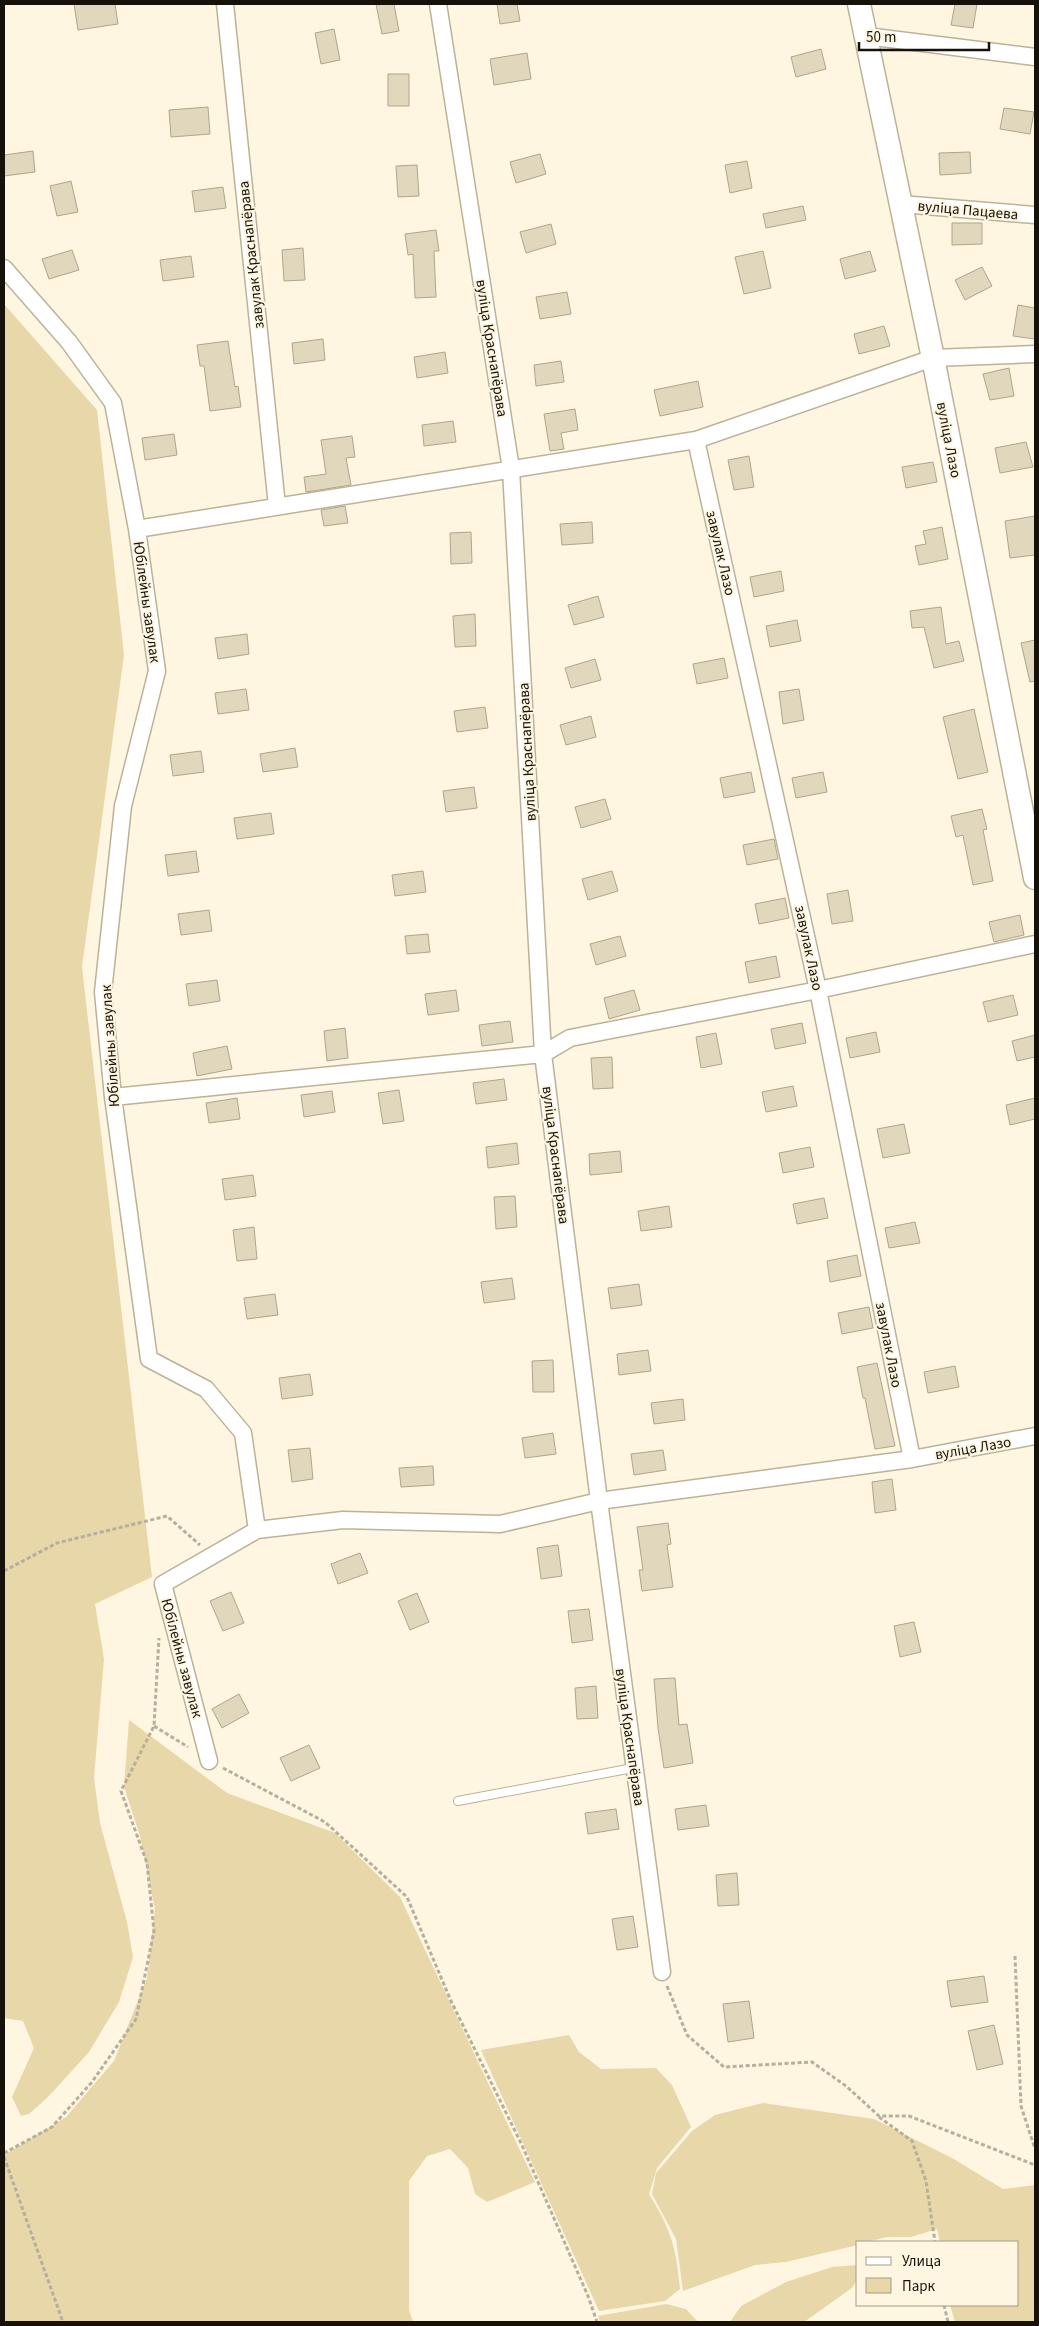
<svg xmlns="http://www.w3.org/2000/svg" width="1039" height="2326" font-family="'Source Sans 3',sans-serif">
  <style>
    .green { fill: #e7d7a9 }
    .building { fill: #e1d7bd; stroke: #aea58c }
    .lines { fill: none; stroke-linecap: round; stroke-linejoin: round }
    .service-casing { stroke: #bbb299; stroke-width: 10 }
    .minor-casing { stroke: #bbb299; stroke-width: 19 }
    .secondary-casing { stroke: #bbb299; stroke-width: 25 }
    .path { stroke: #b6af9d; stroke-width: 3; stroke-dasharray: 4 2.5; stroke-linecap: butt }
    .service { stroke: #fff; stroke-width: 8 }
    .minor { stroke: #fff; stroke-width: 16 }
    .secondary { stroke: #fff; stroke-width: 22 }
    .labels { text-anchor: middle; stroke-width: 4; stroke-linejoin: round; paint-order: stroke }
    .street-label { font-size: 15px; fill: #161209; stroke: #fef6e0 }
  </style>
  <rect width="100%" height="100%" fill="#fef6e0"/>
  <path class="green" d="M4,304L97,410L124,655L82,967L152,1577L95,1604L104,1659L94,1778L100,1823L127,1922L133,1957L119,2002L89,2052L48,2097L29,2114L21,2116L12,2097L34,2048L23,2021L4,2018Z
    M129,1720L227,1793L335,1833L400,1897L535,2182L487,2202L475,2194L468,2168L450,2149L427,2156L409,2181V2310L413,2322H4V2155L66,2117L114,2061L147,1978L155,1909L140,1836L124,1787Z
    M569,2035L579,2052L601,2069L656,2068L672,2085L691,2127L657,2168L649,2194C671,2230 676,2246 680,2289L665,2301L599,2311L481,2050Z
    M763,2103L874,2119L952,2158L1003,2189L1035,2185V2322H955L950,2305H1018V2242H940L937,2229L911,2237H887L867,2242H858V2245L786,2262L755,2265L683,2291L676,2239L652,2194L656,2173L692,2131L715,2115Z
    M858,2265V2278L852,2288L804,2322H730L741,2306L786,2282L832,2267Z
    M666,2304L686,2309L698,2322H600L598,2316Z"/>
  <path class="building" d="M74,4H115L118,24L78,30Z
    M376,4H394L399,31L382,34Z
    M497,4H517L520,21L500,24Z
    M955,4H977L973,28L951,25Z
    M334,29L340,60L321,64L315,33Z
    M821,49L826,69L796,77L791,57Z
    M527,53L531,79L494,85L490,59Z
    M388,74H409V106H388Z
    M208,107L210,134L171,137L169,110Z
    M1004,108L1034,112L1030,134L1000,129Z
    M33,151L35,172L4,176V155Z
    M970,152L971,173L940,175L939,153Z
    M540,154L546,174L516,183L510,162Z
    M747,161L752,188L730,193L725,165Z
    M417,165L419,196L398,197L396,166Z
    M71,181L78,212L57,216L50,186Z
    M223,187L226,208L195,212L192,191Z
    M803,206L806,220L766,228L763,214Z
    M952,223H982V244L952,245Z
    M551,224L556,244L526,253L520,232Z
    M436,230L439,251H434L436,297L415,298L413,254L408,255L405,234Z
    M303,248L305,280L284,281L282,250Z
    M72,250L79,270L49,279L42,259Z
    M763,251L771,288L744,294L735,257Z
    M870,251L876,271L845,279L840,259Z
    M191,256L194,277L163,281L160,260Z
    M982,267L992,286L965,300L955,280Z
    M567,292L571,314L540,319L536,297Z
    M1018,305L1035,308V339L1013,336Z
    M884,326L890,346L859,354L854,334Z
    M323,339L325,360L294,364L292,343Z
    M228,341L235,387L238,386L241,407L210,411L204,366H200L197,345Z
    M445,352L448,373L417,378L414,357Z
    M561,361L564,382L536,386L534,365Z
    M1009,368L1014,396L990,400L983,374Z
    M698,381L703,407L660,416L654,390Z
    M575,409L578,430L561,433L564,449L550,451L544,414Z
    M453,421L456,442L424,446L422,425Z
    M174,434L177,455L145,460L142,438Z
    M352,436L355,457L346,458L351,485L306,492L304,477L326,474L321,440Z
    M1026,442L1033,467L1000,473L995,448Z
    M749,456L754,487L734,490L728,460Z
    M933,462L937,482L906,488L902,467Z
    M345,506L348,523L324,526L321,510Z
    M1035,516V555L1010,558L1005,521Z
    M592,522L593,543L562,545L560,524Z
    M942,527L948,559L919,565L915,546L926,544L923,531Z
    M471,532L472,563L451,564L450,533Z
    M781,571L784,591L754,597L750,577Z
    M598,596L604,617L574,625L568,605Z
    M941,607L946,644L959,641L964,661L934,668L924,627L912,628L910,611Z
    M475,614L476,646L455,647L453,616Z
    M797,620L801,641L770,647L766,626Z
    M247,634L249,654L218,659L215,638Z
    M1035,640V681L1030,682L1021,643Z
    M724,658L728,678L697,684L693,664Z
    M595,659L601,680L571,688L565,668Z
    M246,689L249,710L218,714L215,693Z
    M799,689L804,720L783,724L779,692Z
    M485,707L488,728L457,732L454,711Z
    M974,709L988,772L958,779L943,717Z
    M591,716L596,737L566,745L560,725Z
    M295,748L298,767L263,772L260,754Z
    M201,751L204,772L173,776L170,755Z
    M751,772L755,792L724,798L720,778Z
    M823,772L827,792L796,798L792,778Z
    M474,787L477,808L446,812L443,791Z
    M605,799L611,819L581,828L575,807Z
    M982,809L987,829L983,830L993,881L973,885L963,835L956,837L951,816Z
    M271,813L274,834L237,839L234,818Z
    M774,839L778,859L747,865L743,845Z
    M196,851L199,872L168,876L165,855Z
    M423,871L426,892L395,896L392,875Z
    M612,871L618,891L588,900L582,879Z
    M848,890L853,921L832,924L827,894Z
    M785,898L789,918L759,924L755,904Z
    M209,910L212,931L181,935L178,914Z
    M1020,915L1024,935L994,942L989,922Z
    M428,934L430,952L407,954L405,936Z
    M620,936L626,956L596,965L590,944Z
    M776,956L780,977L749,983L745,962Z
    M217,980L220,1001L189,1006L186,984Z
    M456,990L459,1011L428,1015L425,994Z
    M634,990L640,1010L609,1019L604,998Z
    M1013,995L1018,1015L988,1022L983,1002Z
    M510,1021L513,1042L482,1046L479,1025Z
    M802,1023L806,1043L775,1049L771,1029Z
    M345,1028L348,1058L327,1061L324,1031Z
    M876,1032L880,1052L850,1058L846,1038Z
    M716,1033L722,1064L701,1068L696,1037Z
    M1035,1035V1057L1017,1061L1012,1041Z
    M227,1046L232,1069L197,1076L193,1053Z
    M612,1057L613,1088L593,1089L591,1058Z
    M504,1079L507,1100L476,1104L473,1083Z
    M793,1086L797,1106L766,1112L762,1092Z
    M399,1090L404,1121L383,1124L378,1093Z
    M332,1091L335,1112L304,1117L301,1095Z
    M237,1098L240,1119L209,1123L206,1103Z
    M1035,1098V1119L1010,1125L1006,1105Z
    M904,1124L910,1153L883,1158L877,1129Z
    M517,1143L519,1164L488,1168L486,1147Z
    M810,1147L814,1167L783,1173L779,1153Z
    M620,1151L622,1172L590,1175L589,1154Z
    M253,1175L256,1196L225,1200L222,1179Z
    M515,1196L517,1227L496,1229L494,1197Z
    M824,1198L828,1218L797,1224L793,1204Z
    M669,1206L672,1227L641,1231L638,1211Z
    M915,1222L920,1243L889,1248L885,1228Z
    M254,1227L257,1259L237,1261L233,1230Z
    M857,1255L861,1276L830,1282L827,1261Z
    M512,1278L515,1299L484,1303L481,1282Z
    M639,1284L642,1305L611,1309L608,1288Z
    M275,1294L278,1315L247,1319L244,1298Z
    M869,1307L873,1328L842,1334L838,1313Z
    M648,1350L651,1371L619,1375L617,1354Z
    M553,1360L554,1392H533L532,1361Z
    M877,1363L895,1446L875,1449L865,1398H863L857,1367Z
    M955,1366L959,1387L928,1393L924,1372Z
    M310,1374L313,1395L282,1399L279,1378Z
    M683,1399L685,1420L654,1424L651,1403Z
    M553,1433L556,1454L525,1458L522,1438Z
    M310,1448L313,1479L292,1482L288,1450Z
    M663,1450L666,1470L634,1475L631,1454Z
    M433,1466L434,1485L401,1487L399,1468Z
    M892,1479L896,1510L875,1513L872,1482Z
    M668,1523L671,1544L667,1545L673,1587L642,1591L639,1570H643L637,1527Z
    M558,1545L562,1576L541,1579L537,1548Z
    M360,1553L368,1573L338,1584L331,1564Z
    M231,1592L244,1623L223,1631L210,1601Z
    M417,1593L429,1622L410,1630L398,1601Z
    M589,1609L593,1640L572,1643L568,1611Z
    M914,1622L921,1652L900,1657L894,1626Z
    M675,1678L679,1725L687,1724L693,1763L664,1768L658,1728L654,1679Z
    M596,1686L598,1718L577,1719L575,1688Z
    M239,1694L249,1713L222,1728L212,1709Z
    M309,1745L320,1768L291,1781L280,1758Z
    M706,1805L709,1826L678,1830L675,1809Z
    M616,1809L619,1829L588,1834L585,1813Z
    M737,1873L739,1905L718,1906L716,1875Z
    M633,1916L638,1947L617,1950L612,1919Z
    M984,1976L988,2002L951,2007L947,1981Z
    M749,2001L754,2038L728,2042L723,2004Z
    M994,2025L1003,2064L977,2070L968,2031Z"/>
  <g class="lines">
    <defs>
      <path id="service" d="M458,1801L633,1768"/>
      <path id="minor" d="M225,4L277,506
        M438,4L511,469L543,1054L599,1501L662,1972
        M866,36L1035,57
        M901,204L1035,215
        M4,268L69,342L113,403L137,529L157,671L123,806L103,992L113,1097L149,1359L206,1389L243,1433L257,1530L163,1584L209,1761
        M696,440L818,990L912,1459
        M137,529L696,440L933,358L1035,354
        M113,1097L543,1054L570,1038L818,990L1035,944
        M257,1530L343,1520L500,1524L599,1501L912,1459L1035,1436"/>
      <path id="secondary" d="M859,4L933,358L1035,878"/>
    </defs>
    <use href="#service" class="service-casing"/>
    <use href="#minor" class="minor-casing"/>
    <use href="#secondary" class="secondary-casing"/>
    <path class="path" d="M4,1571L57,1543L167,1516L200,1545
      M154,1726L188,1747
      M223,1768L325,1822L407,1897L451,2001L521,2143L588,2296L597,2322
      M1015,1956L1021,2106L1035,2149
      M667,1986L687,2035L724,2067L812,2062L846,2086L879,2116H909L1035,2165
      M879,2117L912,2141L926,2181L935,2242
      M4,2153L52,2127L92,2082L136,2019L154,1931L147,1863L121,1791L154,1726L159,1638
      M4,2157L63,2322
      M944,2305L948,2322"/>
    <use href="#service" class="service"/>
    <use href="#minor" class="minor"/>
    <use href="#secondary" class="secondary"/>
  </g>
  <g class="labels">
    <g class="street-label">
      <text transform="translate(968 210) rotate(5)" y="5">вуліца Пацаева</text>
      <text transform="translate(251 255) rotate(-96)" y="5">завулак Краснапёрава</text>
      <text transform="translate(492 348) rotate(81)" y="5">вуліца Краснапёрава</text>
      <text transform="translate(949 440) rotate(79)" y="5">вуліца Лазо</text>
      <text transform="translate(721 553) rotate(77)" y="5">завулак Лазо</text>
      <text transform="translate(147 602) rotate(82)" y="5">Юбілейны завулак</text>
      <text transform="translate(527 752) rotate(-93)" y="5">вуліца Краснапёрава</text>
      <text transform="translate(809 948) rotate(78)" y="5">завулак Лазо</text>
      <text transform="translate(110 1046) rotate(-94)" y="5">Юбілейны завулак</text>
      <text transform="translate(556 1155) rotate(83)" y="5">вуліца Краснапёрава</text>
      <text transform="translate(889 1345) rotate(79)" y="5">завулак Лазо</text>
      <text transform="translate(973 1448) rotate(-10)" y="5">вуліца Лазо</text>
      <text transform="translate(182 1658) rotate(75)" y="5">Юбілейны завулак</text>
      <text transform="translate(630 1737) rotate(82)" y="5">вуліца Краснапёрава</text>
    </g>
  </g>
  <rect width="1039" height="2326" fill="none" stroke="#161209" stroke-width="10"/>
  <rect x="856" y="2241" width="162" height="65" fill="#fef6e0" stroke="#a19b8a"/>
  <rect x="866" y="2257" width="25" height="8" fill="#ffffff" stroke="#a19b8a"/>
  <text x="902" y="2266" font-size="15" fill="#161209">Улица</text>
  <rect x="866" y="2278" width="25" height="15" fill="#e7d7a9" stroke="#a19b8a"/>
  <text x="902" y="2291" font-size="15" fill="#161209">Парк</text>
  <path d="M859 42v8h130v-8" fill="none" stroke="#161209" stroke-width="2.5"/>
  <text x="866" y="42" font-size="15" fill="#161209" stroke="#fef6e0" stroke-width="4" paint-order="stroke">50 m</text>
</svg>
